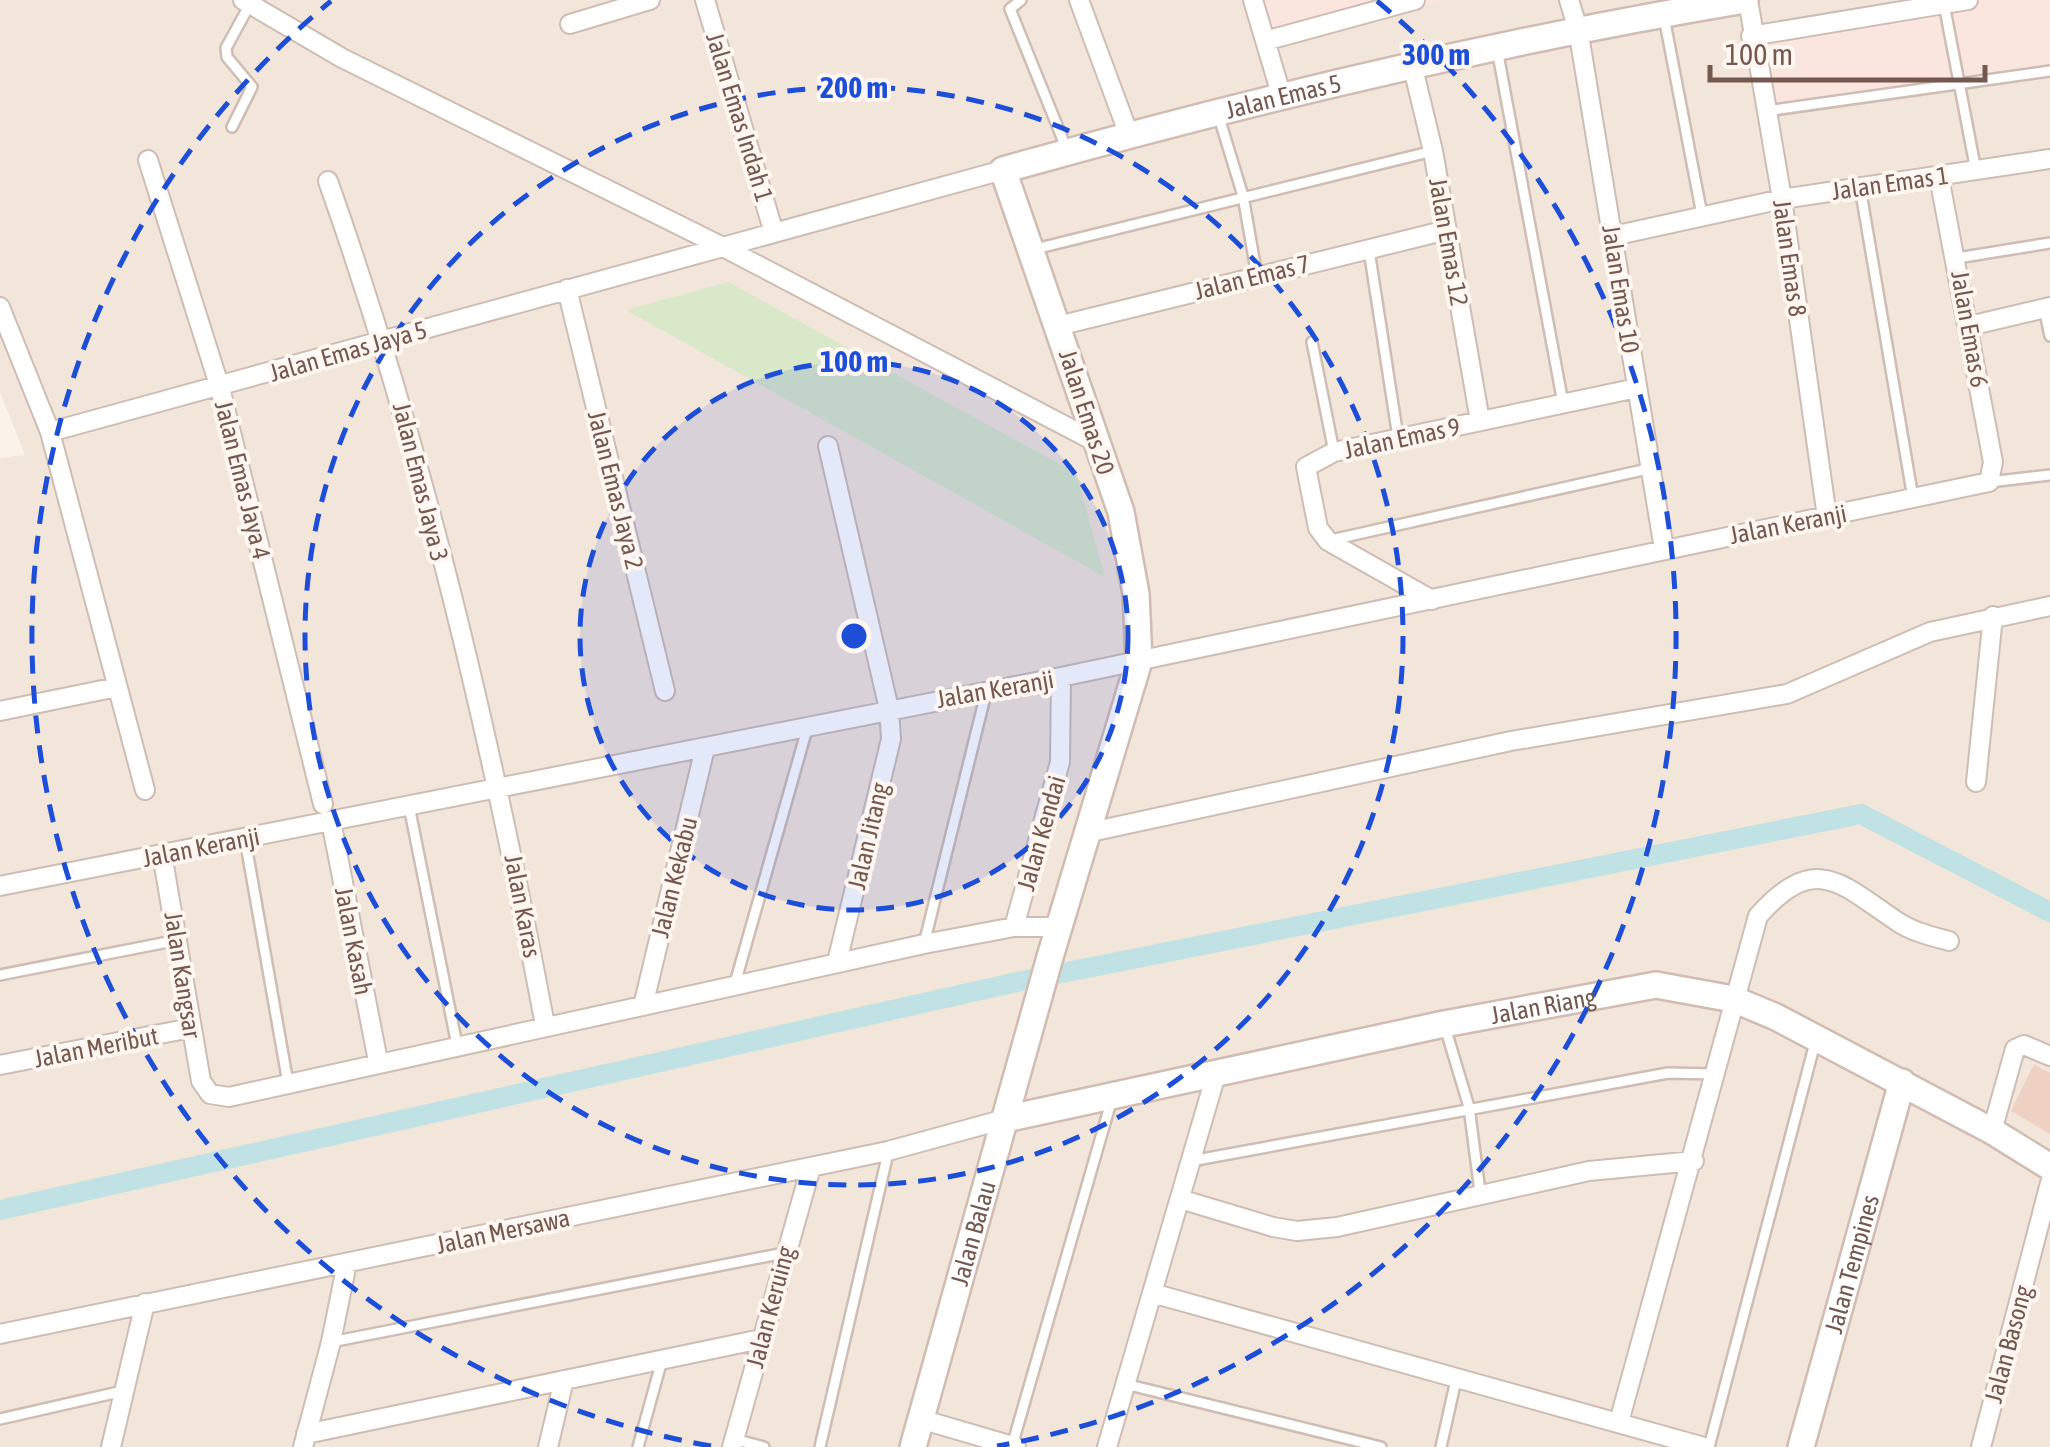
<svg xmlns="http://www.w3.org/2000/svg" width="2050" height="1447" font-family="'Asap Condensed',sans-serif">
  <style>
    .residential { fill: #f2e5d9 }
    .commercial { fill: #fae5df }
    .green { fill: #d9e8c9 }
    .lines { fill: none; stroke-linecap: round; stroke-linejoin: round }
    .canal { stroke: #c0e2e4; stroke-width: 20 }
    .building { fill: #efd1c4 }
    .lane-casing { stroke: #cfbdb3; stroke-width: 14 }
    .street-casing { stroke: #cfbdb3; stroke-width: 22 }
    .secondary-casing { stroke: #d2bcb1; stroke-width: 30 }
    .lane { stroke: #fff; stroke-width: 9 }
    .street { stroke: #fff; stroke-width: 18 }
    .secondary { stroke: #fff; stroke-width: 25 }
    .ring { fill: none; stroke: #1d4ed8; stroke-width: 5; stroke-dasharray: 18 12 }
    .labels { text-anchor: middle; stroke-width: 8; stroke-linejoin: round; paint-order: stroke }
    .street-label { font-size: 25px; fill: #75594f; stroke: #fef7f1 }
    .centre { fill: #1d4ed8; stroke: #fef7f1; stroke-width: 5 }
    .ring-label { font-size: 30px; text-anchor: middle; font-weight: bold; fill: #1d4ed8; stroke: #fef7f1; stroke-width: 8; stroke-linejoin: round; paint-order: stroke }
  </style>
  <rect width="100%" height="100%" fill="#fbf3ea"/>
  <path class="residential" d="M0,0H2050V1447H0V458L25,455L0,392Z"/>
  <path class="commercial" d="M1245,0H1442L1259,49Z
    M1930,0H2050V78L1758,118L1744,30Z"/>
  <path class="green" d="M728,282L1076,473L1105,577L626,310Z"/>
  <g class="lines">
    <path class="canal" d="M0,1210L1017,982L1861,814L2050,912"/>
  </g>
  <path class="building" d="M2034,1064L2050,1073V1134L2011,1111Z"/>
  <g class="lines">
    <defs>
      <path id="lane" d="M1021,0L1010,9L1067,150
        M1944,4L1976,171
        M1664,17L1702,215
        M1497,49L1563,403
        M1766,111L2050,71
        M1218,114L1243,196L1257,276
        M232,127L252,87L227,57L226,48L250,4
        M1860,187L1913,498
        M1035,249L1433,151
        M1369,250L1398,437
        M1957,258L2050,243
        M2044,308L2050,336
        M1312,342L1334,452
        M1989,482L2050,475
        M1331,540L1652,468
        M409,806L457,1045
        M245,839L288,1083
        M924,944L986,693
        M0,975L178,940
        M734,987L807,729
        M1445,1027L1469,1107L1480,1192
        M1191,1161L1668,1073L1715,1074
        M331,1342L784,1253
        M1125,1384L1381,1447
        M0,1419L123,1391
        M734,1439L764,1447
        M1012,1446L1111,1102
        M638,1447L662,1360
        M820,1447L888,1153
        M1441,1447L1456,1380
        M1709,1447L1816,1039"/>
      <path id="street" d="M243,0L342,58L723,247L1094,441
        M705,0L774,233
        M1079,0L1129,135
        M1253,0L1281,94
        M1569,0L1578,29L1664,549
        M1748,0L1782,199L1827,517
        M570,24L650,0
        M1751,36L1968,0
        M1265,41L1415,0
        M1412,64L1433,151L1480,421
        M148,160L220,388L323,804
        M328,181C425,455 491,739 545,1025
        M1613,236L1782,199L2050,159
        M567,289L665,691
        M0,307L50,432
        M1058,326L1447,230
        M1969,326L2050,307
        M828,446L889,709L891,739L837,962
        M1432,600L1328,541L1318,528L1306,467L1334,452L1637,388
        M0,711L117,687
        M1976,782L1993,616
        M145,790L50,432L1003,170
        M331,821L378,1061
        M1086,833L1511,741L1787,694L1930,632L2050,606
        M162,854L201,1081L210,1094L229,1097L924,944L1014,927H1059
        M0,886L1061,677L1989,482L1993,462L1939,177
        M1014,927L1060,762L1061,677
        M643,1006L705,748
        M0,1065L191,1028
        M1992,1131L2015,1049L2024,1045L2050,1056
        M1180,1199L1273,1227L1297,1231L1337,1227L1589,1171L1694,1161
        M1152,1293L1704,1447
        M0,1334L888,1151L1005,1119
        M920,1419L1016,1447
        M1619,1422L1758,916C1816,851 1841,884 1898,922C1913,932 1931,936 1949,941
        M306,1434L761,1339
        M111,1447L145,1303
        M303,1447L331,1342L347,1263
        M548,1447L564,1380
        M732,1447L811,1167
        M1107,1447L1217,1071
        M1981,1447L2050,1183"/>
      <g id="secondary">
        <path id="s1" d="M1005,1119L1444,1024L1656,985L1733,999L1776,1017L1992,1131L2050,1167"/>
        <path id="s2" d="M913,1447L1050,957L1139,661L1136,594L1121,512L1003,170C1248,101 1494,42 1745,0"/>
        <path id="s3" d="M1801,1447L1902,1082"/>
      </g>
    </defs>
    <use href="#lane" class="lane-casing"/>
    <use href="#street" class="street-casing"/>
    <use href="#secondary" class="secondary-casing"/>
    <use href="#lane" class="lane"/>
    <use href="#street" class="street"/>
    <use href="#secondary" class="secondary"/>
  </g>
  <circle cx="854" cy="636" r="274" fill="#1d4ed8" fill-opacity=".12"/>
  <g class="ring">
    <circle cx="854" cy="636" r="274"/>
    <circle cx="854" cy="636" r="549"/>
    <path d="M711 1446A823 823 0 0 1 331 1M1377 1A823 823 0 0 1 997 1446"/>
  </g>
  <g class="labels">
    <g class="street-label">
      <text dy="9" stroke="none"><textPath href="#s2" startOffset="1620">Jalan Emas 5</textPath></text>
      <text transform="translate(740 117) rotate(73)" y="9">Jalan Emas Indah 1</text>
      <text transform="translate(1890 183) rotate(-8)" y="9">Jalan Emas 1</text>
      <text transform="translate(1449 242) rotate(80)" y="9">Jalan Emas 12</text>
      <text transform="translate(1790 258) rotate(82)" y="9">Jalan Emas 8</text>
      <text transform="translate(1252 277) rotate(-14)" y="9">Jalan Emas 7</text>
      <text transform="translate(1621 289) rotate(81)" y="9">Jalan Emas 10</text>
      <text transform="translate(1970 329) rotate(80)" y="9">Jalan Emas 6</text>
      <text transform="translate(348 351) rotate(-16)" y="9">Jalan Emas Jaya 5</text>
      <text transform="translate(1087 412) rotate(72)" y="9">Jalan Emas 20</text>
      <text transform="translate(1402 438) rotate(-12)" y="9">Jalan Emas 9</text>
      <text transform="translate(243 480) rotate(76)" y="9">Jalan Emas Jaya 4</text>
      <text transform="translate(421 482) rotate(76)" y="9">Jalan Emas Jaya 3</text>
      <text transform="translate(616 490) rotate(76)" y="9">Jalan Emas Jaya 2</text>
      <text transform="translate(1788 524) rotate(-11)" y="9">Jalan Keranji</text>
      <text transform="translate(995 689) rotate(-10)" y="9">Jalan Keranji</text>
      <text transform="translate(1041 833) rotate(-74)" y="9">Jalan Kendai</text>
      <text transform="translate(868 836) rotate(-77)" y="9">Jalan Jitang</text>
      <text transform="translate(201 847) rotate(-11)" y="9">Jalan Keranji</text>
      <text transform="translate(674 877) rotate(-76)" y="9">Jalan Kekabu</text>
      <text transform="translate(523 906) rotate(79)" y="9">Jalan Karas</text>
      <text transform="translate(354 941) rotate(79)" y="9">Jalan Kasah</text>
      <text transform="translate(183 975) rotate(81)" y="9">Jalan Kangsar</text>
      <text dy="9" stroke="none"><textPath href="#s1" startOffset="550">Jalan Riang</textPath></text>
      <text transform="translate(96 1047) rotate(-11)" y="9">Jalan Meribut</text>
      <text transform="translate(503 1231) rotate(-12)" y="9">Jalan Mersawa</text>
      <text dy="9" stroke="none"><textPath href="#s2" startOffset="222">Jalan Balau</textPath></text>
      <text dy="9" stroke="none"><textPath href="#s3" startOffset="190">Jalan Tempines</textPath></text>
      <text transform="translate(770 1307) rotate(-75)" y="9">Jalan Keruing</text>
      <text transform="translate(2008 1344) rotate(-75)" y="9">Jalan Basong</text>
    </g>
  </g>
  <circle cx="854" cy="636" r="15" class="centre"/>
  <g class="ring-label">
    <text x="1436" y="65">300 m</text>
    <text x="854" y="98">200 m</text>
    <text x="854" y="372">100 m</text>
  </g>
  <path d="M1710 65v15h275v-15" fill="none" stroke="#75594f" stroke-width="5"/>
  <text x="1725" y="65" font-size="30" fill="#75594f" stroke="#fef7f1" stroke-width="8" paint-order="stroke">100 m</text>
</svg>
